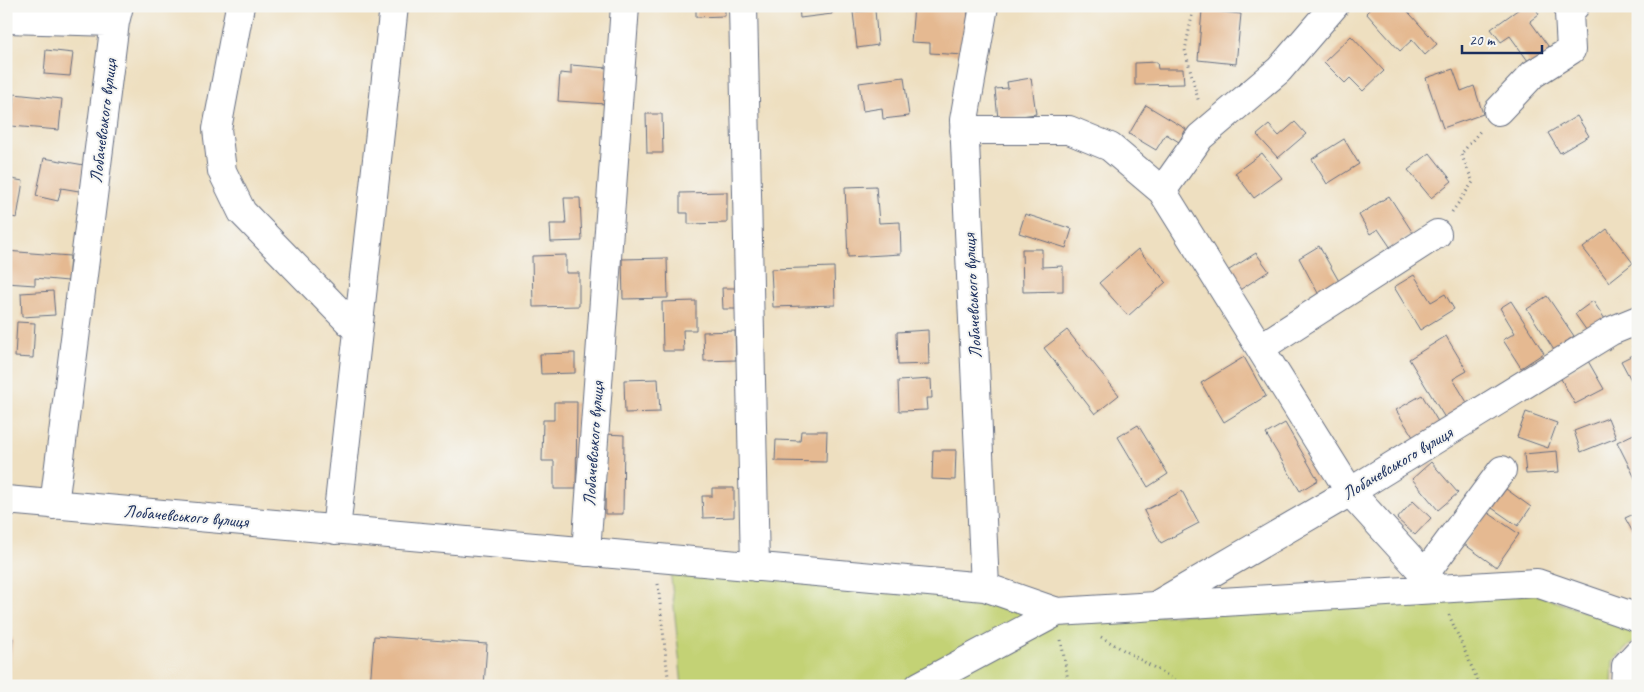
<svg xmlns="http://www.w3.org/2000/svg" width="1644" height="692" font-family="Caveat,sans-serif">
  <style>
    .green { fill: #c3d274; stroke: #6f8069 }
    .building { fill: #e5b991 }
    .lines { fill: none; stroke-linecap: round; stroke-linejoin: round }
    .minor-casing { stroke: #656d80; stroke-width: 30 }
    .path { stroke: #656d80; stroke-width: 3; stroke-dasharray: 1 4; stroke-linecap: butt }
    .minor { stroke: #fff; stroke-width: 28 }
    .labels { text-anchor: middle; stroke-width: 4; stroke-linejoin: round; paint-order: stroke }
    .street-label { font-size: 18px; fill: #1b2f5e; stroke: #f6f6f2 }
  </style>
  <rect width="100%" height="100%" fill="#f6f6f2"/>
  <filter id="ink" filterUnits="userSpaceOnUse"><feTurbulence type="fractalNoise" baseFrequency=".02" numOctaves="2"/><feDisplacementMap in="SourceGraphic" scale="10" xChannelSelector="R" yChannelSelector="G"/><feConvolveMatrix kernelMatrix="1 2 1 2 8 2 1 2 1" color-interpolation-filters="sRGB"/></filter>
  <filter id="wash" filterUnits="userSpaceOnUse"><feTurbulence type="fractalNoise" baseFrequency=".0096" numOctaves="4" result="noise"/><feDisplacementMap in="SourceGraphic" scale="20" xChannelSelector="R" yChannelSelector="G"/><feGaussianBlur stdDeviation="1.12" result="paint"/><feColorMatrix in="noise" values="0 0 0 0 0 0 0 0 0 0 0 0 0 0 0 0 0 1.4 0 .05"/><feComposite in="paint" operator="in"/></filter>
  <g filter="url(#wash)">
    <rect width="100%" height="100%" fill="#eedfc0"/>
    <path class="green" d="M670,568L982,596L1059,622L1534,594L1638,630V637L1613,661L1612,686H682Z"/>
    <g id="blocks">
      <path class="building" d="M696,6H725V16L696,17Z
        M799,6H831L832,14L800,18Z
        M914,6L968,8L965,55L930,53V43L911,42Z
        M1373,6H1403L1437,44L1425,55L1412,40L1400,51L1366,13Z
        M1413,6H1423L1417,12Z
        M1523,6H1534L1539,14L1530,21L1551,50L1531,65L1510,36L1501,42L1491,29Z
        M875,10L878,45L857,48L853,12Z
        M1202,10L1241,14L1236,64L1198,60Z
        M1351,36L1384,71L1363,91L1350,78L1345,83L1324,62Z
        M46,50L73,53L70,76L44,74Z
        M1157,62L1158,69H1183L1184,84L1135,85V63Z
        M571,65L608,68L606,104L558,101L560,73L571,74Z
        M1453,69L1461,91L1474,86L1483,114L1443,128L1426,78Z
        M904,77L909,116L883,119L882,108L863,111L859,83Z
        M1031,78L1036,114L998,119L995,89L1008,88L1007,82Z
        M14,94L62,99L59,130L11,126Z
        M1146,105L1186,129L1179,142L1166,134L1156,150L1129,134Z
        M646,114H662L663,153H647Z
        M1577,116L1589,136L1560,153L1548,133Z
        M1295,122L1306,134L1278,158L1257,135L1269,125L1279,136Z
        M1344,139L1359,164L1327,184L1312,159Z
        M1262,153L1282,178L1254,198L1235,173Z
        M1430,153L1452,181L1431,198L1408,170Z
        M44,158L84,165L79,191L61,188L58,201L36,196Z
        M6,178L23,181L17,218L6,216Z
        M876,186L879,223L900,222L901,254L848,257L845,187Z
        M727,192V223L688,224V213H680V193Z
        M1389,196L1413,233L1391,248L1378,229L1370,234L1359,215Z
        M564,198H580L582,241L551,242L550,224H566Z
        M1025,214L1072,229L1066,248L1019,233Z
        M1607,229L1633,263L1609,282L1583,248Z
        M1319,246L1340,283L1319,295L1299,258Z
        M1022,249H1042V267L1063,266V291L1023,292Z
        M1138,249L1166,282L1128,316L1099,283Z
        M6,251L70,256L68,281L35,278V285L6,283Z
        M1256,253L1269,271L1238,291L1226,272Z
        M566,255V273H579V306L533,307L532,256Z
        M667,258L668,298L623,299L622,259Z
        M834,267L835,305L773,307L771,269Z
        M1414,275L1431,302L1445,294L1454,309L1420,330L1394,287Z
        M722,288H737L738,309H723Z
        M53,291L55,315L22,317L21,293Z
        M1547,296L1574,336L1554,350L1527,309Z
        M696,301V330H683L684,351H663L662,302Z
        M1511,301L1544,353L1521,368L1503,340L1515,333L1500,308Z
        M1593,301L1607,322L1589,334L1575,314Z
        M17,322L35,323L33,358L15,357Z
        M928,330L929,364L898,365L897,332Z
        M1067,330L1119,395L1095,414L1044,348Z
        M735,331L736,360L704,361L703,332Z
        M1446,336L1467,371L1453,379L1468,404L1445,418L1409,359Z
        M1638,343V393L1621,361L1635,354L1632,346Z
        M575,353V373L541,374L540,354Z
        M1244,357L1266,396L1224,422L1201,383Z
        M1588,361L1604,389L1575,404L1560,377Z
        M658,379L660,412L625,413L624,380Z
        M931,379L932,398H926L927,410L899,411L898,381Z
        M1422,395L1440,425L1415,440L1396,410Z
        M554,402H577L576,489H554V461H542L543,420H554Z
        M1526,412L1557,423L1548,448L1517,437Z
        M1608,418L1616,438L1581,452L1574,431Z
        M1285,423L1318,480L1300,491L1266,434Z
        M1138,425L1168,474L1148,487L1118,437Z
        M801,431H827L826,462L775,461L776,440L800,441Z
        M1638,432V479L1636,480L1617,442Z
        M606,434L624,435L623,514H605Z
        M933,450H956L955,480L932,479Z
        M1557,451L1559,472L1526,474L1524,454Z
        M1431,462L1458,493L1438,510L1412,479Z
        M712,488H734V517L703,518L702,496H712Z
        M1506,489L1531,507L1518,526L1492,508Z
        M1182,491L1199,523L1161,543L1144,511Z
        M1413,501L1431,518L1415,535L1397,519Z
        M1487,512L1519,534L1496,567L1464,544Z
        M1638,512V535L1635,536L1625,518Z
        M374,636L487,644L484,686H370Z
        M6,637L13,638L8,686H6Z"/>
    </g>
  </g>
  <g filter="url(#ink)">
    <use href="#blocks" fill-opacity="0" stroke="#656d80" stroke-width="1"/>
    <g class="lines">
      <defs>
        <path id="minor" d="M240,6L217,129L222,171L242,212L358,331
          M743,6L755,567
          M984,6L964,120L985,587
          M6,19L115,22
          M1498,111L1533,74L1571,50L1569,13L1575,6
          M964,130H1069L1110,147L1162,191L1350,492L1438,589
          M1162,191L1200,137L1279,70L1334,6
          M1260,348L1437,234
          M6,500L985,587L1057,612L1537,583L1638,618
          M54,505L115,22L119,6
          M336,530L394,6
          M586,552L625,6
          M1424,575L1502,470
          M1160,603L1350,492L1611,331L1638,320
          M919,686L1057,612
          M1625,686L1626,666L1638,653"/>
      </defs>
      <use href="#minor" class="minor-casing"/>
      <path class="path" d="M1194,6L1185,50L1199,103
        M1452,212L1473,182L1461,154L1481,130
        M658,584L669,686
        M1449,615L1480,686
        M1101,637L1186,686
        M1061,640L1069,686"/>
      <use href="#minor" class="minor"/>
    </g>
  </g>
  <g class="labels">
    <g class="street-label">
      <text transform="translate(103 121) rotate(-83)" y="6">Лобачевського вулиця</text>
      <text transform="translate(972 296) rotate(-93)" y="6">Лобачевського вулиця</text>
      <text transform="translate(593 444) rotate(-86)" y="6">Лобачевського вулиця</text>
      <text transform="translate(1397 463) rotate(-31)" y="6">Лобачевського вулиця</text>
      <text transform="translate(186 516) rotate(5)" y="6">Лобачевського вулиця</text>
    </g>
  </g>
  <rect width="1644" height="692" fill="none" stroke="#f6f6f2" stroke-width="25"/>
  <path d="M1462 45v8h80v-8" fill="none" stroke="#1b2f5e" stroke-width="2.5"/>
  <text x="1469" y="45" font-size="15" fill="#1b2f5e" stroke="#f6f6f2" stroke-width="4" paint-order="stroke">20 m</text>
</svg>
